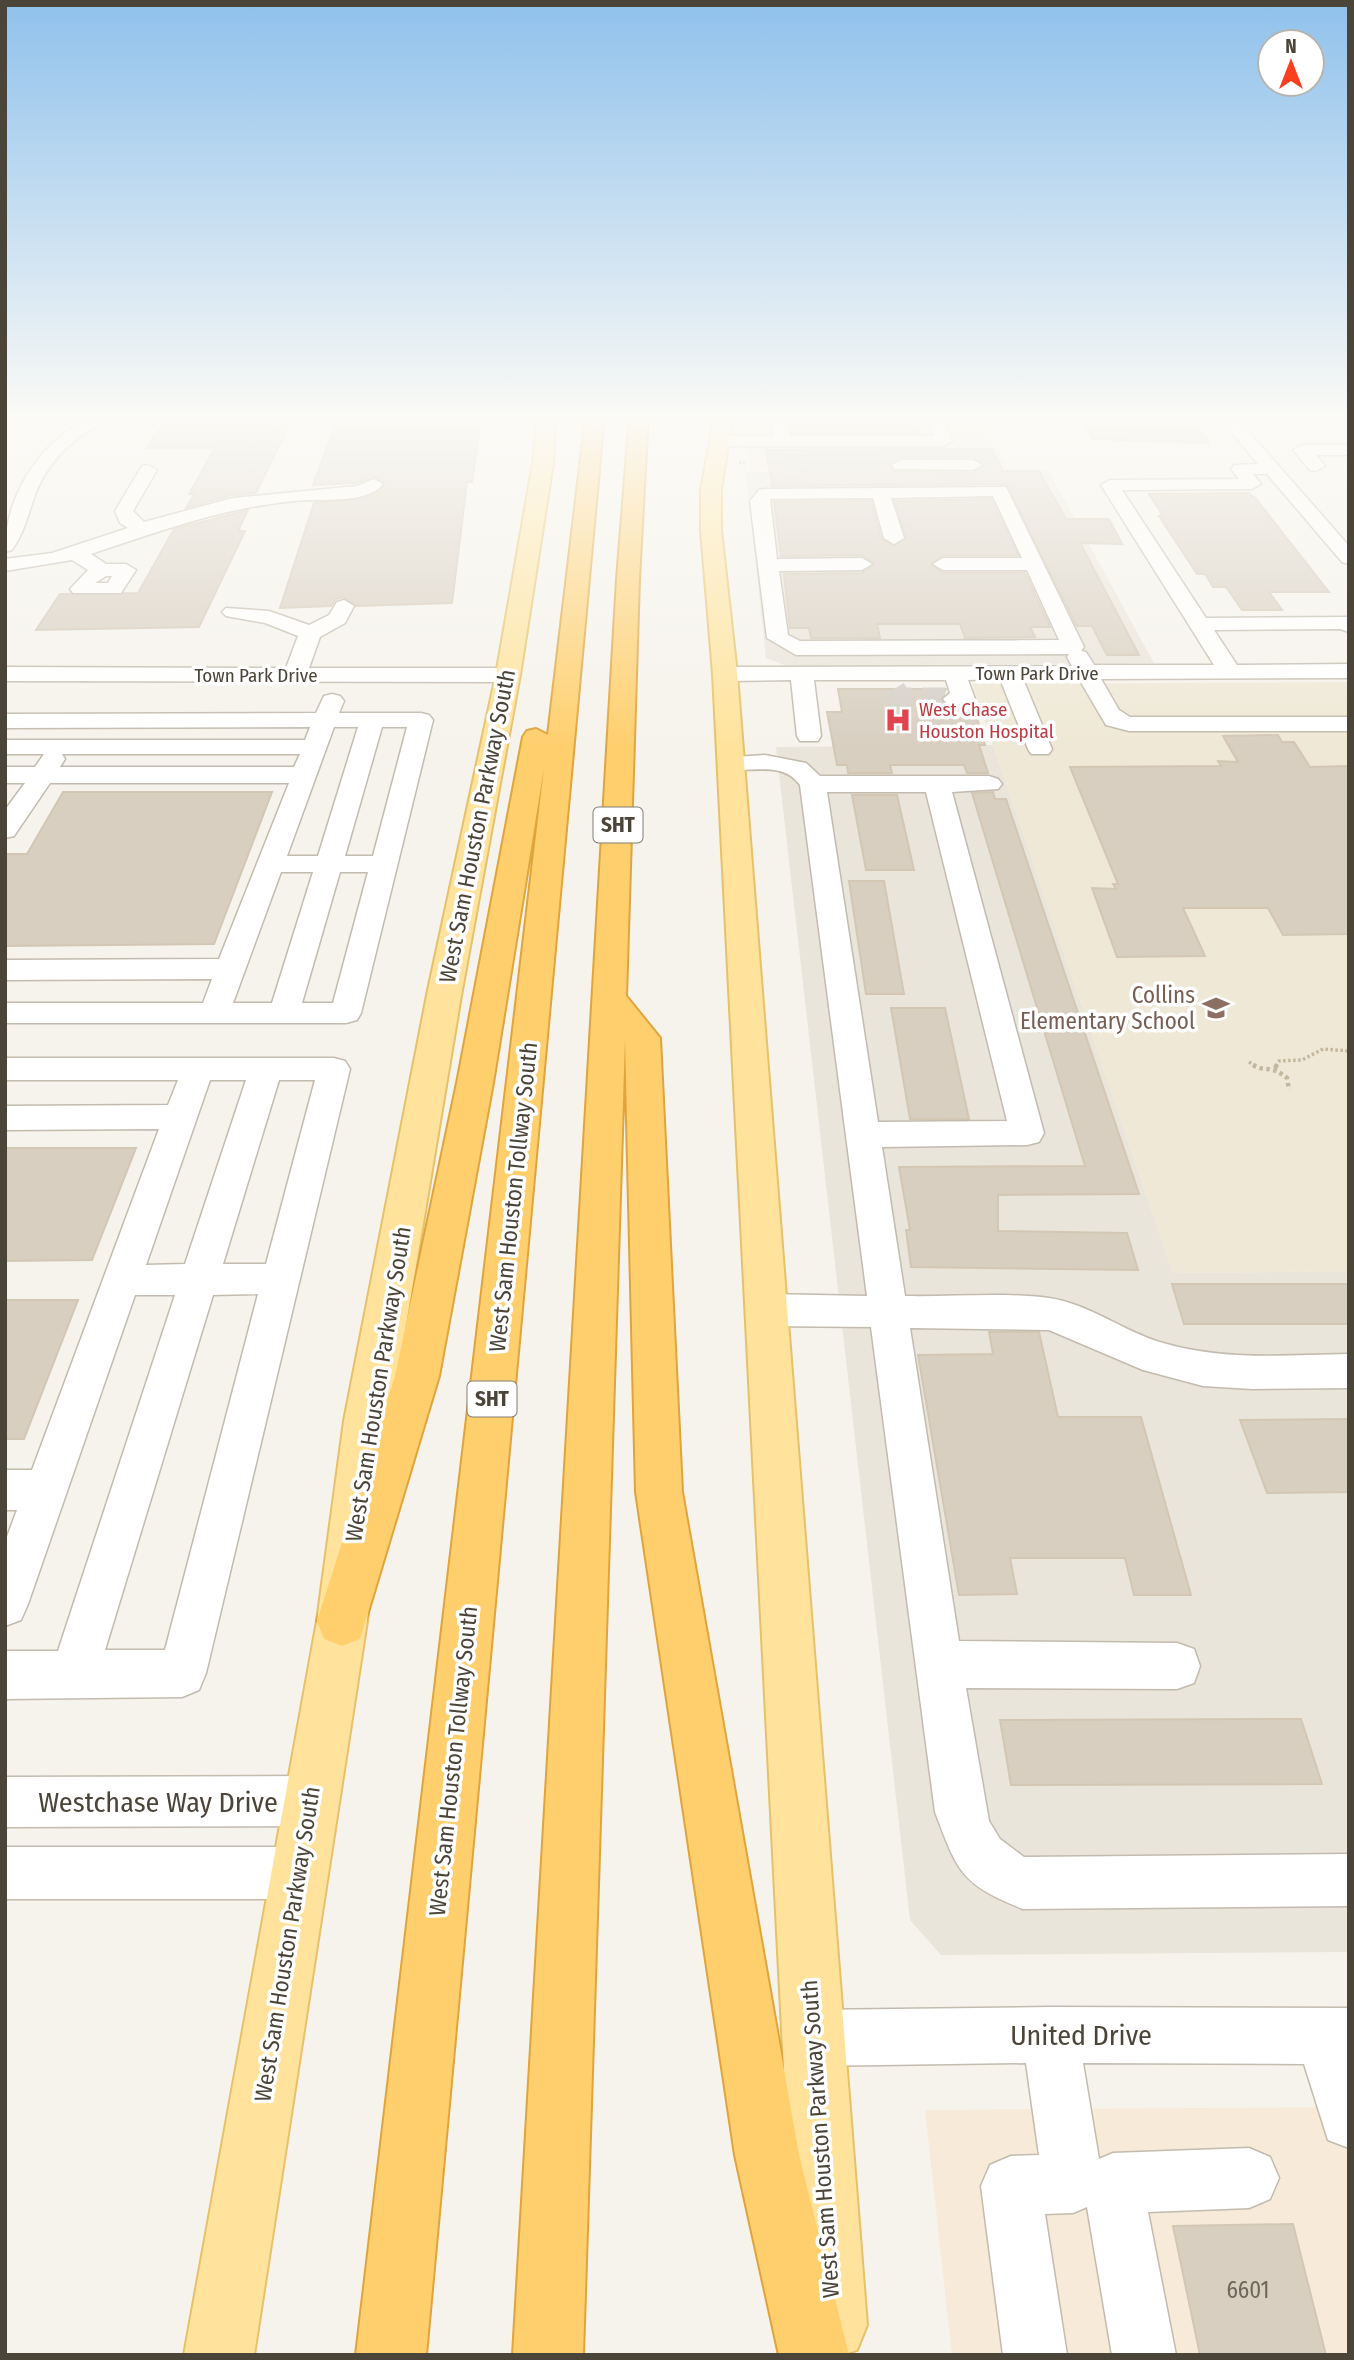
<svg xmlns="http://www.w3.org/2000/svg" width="1354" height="2360" font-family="'Fira Sans Condensed',sans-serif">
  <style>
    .residential { fill: #eae5da }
    .commercial { fill: #f7ead8 }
    .education { fill: #efe8d6 }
    .building { fill: #d8cfc1; stroke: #d3c7b4; stroke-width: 2; fill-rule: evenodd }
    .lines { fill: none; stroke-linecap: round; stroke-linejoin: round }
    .minor-tunnel-far1 { stroke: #d4d0c8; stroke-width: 18; stroke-dasharray: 18 9; stroke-linecap: butt }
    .minor-tunnel { stroke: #d4d0c8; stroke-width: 23; stroke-dasharray: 23 11; stroke-linecap: butt }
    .minor-casing { stroke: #c2bbae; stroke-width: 3 }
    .major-casing { stroke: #e6c16a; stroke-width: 4 }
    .highway-casing { stroke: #e0a43c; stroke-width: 4 }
    .path-far2 { stroke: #c4b79f; stroke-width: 2.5; stroke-dasharray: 2 2; stroke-linecap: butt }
    .path-far1 { stroke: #c4b79f; stroke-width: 3.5; stroke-dasharray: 2.5 2.5; stroke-linecap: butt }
    .path { stroke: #c4b79f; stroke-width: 4.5; stroke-dasharray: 3.5 3.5; stroke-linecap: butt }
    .minor { fill: #fff; fill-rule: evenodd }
    .major { fill: #ffe39c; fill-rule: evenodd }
    .highway { fill: #ffcf6e; fill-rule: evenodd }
    .labels { text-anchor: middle; stroke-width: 7; stroke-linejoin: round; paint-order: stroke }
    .far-street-label { font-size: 19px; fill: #4b4439; stroke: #fff }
    .far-health-label { font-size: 19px; fill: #be3a42; stroke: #fff; text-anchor: start }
    .shield { fill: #fff; stroke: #817c74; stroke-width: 2 }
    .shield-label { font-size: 21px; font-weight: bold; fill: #4b4439 }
    .street-label { font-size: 23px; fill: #4b4439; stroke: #fff }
    .education-label { font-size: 23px; fill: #785e54; stroke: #fff; text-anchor: end }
    .near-number-label { font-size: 23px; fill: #6e675b }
    .near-street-label { font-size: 28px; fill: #4b4439; stroke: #fff }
  </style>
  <rect width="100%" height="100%" fill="#f6f3ec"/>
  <path class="residential" d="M1048,470L1154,663L787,666L766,658L746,472Z
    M993,745L1173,1273L1349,1271V1952L941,1955L910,1920L776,747Z"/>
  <path class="commercial" d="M743,415H978L1008,469L751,471Z
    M1349,2107V2355H952L925,2110Z"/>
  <path class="education" d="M1349,682V1271L1173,1273L972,684Z"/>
  <path class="building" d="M339,415H482L472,482H467L452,603L356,606L343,597L336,599L331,606L280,608L314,503L366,498L386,484L373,477L356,483L313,485Z
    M1078,415H1188L1209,443L1092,439Z
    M290,423L256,493L232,495L186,508L194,494H189L215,448H146L162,425Z
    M918,424L922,433H793L791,425Z
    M992,449L1003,471H1039L1066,519H1109L1122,544L1080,543L1139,655H1107L1092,626H1077L1006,484L772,486L766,450ZM901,457H973L984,466L973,473L893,471L889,464Z
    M1249,493L1256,499L1329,592H1269L1282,610H1242L1226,587H1213L1205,574H1197L1159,516H1163L1149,494Z
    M991,499L1018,555H943L931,565L943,573H1025L1050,627H1030L1035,637L965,638L960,624H877L880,638H811L809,628H790L784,574L862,573L874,563L862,555L781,556L774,502L871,501L881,539L895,546L906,537L895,501Z
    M248,510L238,531H245L199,627L36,630L60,594L138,593L174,529Z
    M838,689H946L940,699L945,706L957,707L959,711H975L985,745H979L988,773H967L964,765H890L892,773H848L847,765H837L827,712H842Z
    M1278,735L1282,742H1294L1310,767L1349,766V934L1283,935L1268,908H1183L1205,956L1117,957L1092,888L1116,889L1113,884H1118L1070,767L1221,766L1218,761L1238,762L1223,736Z
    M63,792H272L214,944L5,946V854H27Z
    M993,792L995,799H1006L1139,1194L998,1195V1231L1127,1233L1138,1270L911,1267L906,1230H910L899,1167L1085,1166L972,793Z
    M852,795H897L914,870H866Z
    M849,881H884L904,994H866Z
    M891,1008H945L969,1119H910Z
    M5,1148H136L92,1260L5,1261Z
    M1172,1284H1349V1324H1184Z
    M5,1300H78L24,1439H5Z
    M989,1332H1039L1058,1417H1141L1191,1595H1134L1125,1558H1010L1017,1594L959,1595L918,1355L993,1354Z
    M1349,1419V1492L1267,1493L1240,1420Z
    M1301,1719L1322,1784L1011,1785L1000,1720Z
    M1293,2224L1326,2355H1200L1173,2226Z"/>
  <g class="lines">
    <path class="minor-tunnel-far1" d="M784,465H803"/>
    <path class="minor-tunnel" d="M894,689L900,699H955"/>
    <defs>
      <path id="minor" d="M75,415L124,418L178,415C163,428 119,427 100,424C70,441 47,463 35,495C28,515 24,533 12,550L5,552C5,499 35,449 81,422L76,420Z
        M772,415H942L952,441L944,446H719L711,441L719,436H773ZM928,421L934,436H790L788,422Z
        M1217,415H1234L1349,546V564L1342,562L1267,474H1253L1261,484L1252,489L1122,490L1206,618L1349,617V632L1340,629L1214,630L1237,665L1349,664V678L1101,679L1119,710L1130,717H1349V731H1129L1106,725L1079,679H1023L1052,749L1049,754H1031L1028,749L1000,679L968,680L975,699L971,704H947L943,699L950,693L946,680H814L821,736L818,741H800L797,736L791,680L725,681L714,674L725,667L1072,666L1067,657L1069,654L796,655L767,638L750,501L759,490L765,489L1006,487L1084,647L1081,651L1086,652L1094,665H1214L1101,485L1110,480L1239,479L1231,469L1234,465L1258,464ZM993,496L1022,558H943L933,564L943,570H1027L1059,640L800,641L788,635L779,571L862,570L872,564L862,558L777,559L770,499L873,498L884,538L894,544L904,538L891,498Z
        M1302,445H1349V455H1316L1325,466L1316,471L1310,470L1293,450Z
        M901,460H973L982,465L973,470L895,469L892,465Z
        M148,465L157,470L133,511L144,522L233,498L357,486L374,479L383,484C367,505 319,498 295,501C220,508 161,531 91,554L106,564H126L136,570L121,593H73L70,589L88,570L72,560L5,571V559L52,553L128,528L120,523L115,511L142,466ZM106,576H112L108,583H95Z
        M344,600L354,606L345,623L320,637L309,668H508L519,675L508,682L5,681V667L286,668L298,636L265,623L226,616L222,612L226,608L269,611L309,625L329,615L337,602Z
        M332,694L340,696L344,701L339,713H421L429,715L433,720L361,1013L357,1020L346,1023H5V1003H203L212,979L5,980V960L219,959L289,783H50L14,836L5,838V810L25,783H5V767H35L44,754H5V740H305L310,727L5,728V714L316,713L324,696ZM334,727H358L318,856H287ZM382,727H407L373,856H345ZM62,754H300L294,767H60L65,759ZM281,872H313L272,1003H233ZM340,872H368L333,1003H302Z
        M765,755L806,763L820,776H989L998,779L1002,784L998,789L952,792L1044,1133L1039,1142L1027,1145L882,1147L905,1296C951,1297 1004,1292 1049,1298C1090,1304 1124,1332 1163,1343C1223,1361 1287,1355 1349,1354V1388L1252,1389L1203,1386L1143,1370L1049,1330L910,1328L959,1641L1177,1643L1194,1649L1200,1666L1194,1683L1177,1689L966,1688L989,1821L1000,1839L1024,1857L1349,1854V1906L1023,1909C961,1884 958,1873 935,1812L871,1327L765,1326L751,1321L746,1310L751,1299L765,1294L867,1296L800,785C781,759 748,775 721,768L718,763L721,758ZM827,792H926L1007,1121L878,1122Z
        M5,1058H334L345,1061L350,1069L206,1673L199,1690L182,1697L5,1699V1651H58L175,1295H135L28,1604L21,1620L5,1626V1542L17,1510H5V1470H32L159,1129L5,1130V1106L168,1105L178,1080H5ZM210,1080H246L185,1264L146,1265ZM279,1080H315L266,1264H223ZM258,1294L165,1650H105L213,1295Z
        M311,1776L329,1783L336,1801L329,1819L311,1826L5,1827V1777Z
        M5,1847H299L317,1855L325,1873L317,1891L299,1899H5Z
        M1050,2007L1349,2008V2148L1328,2140L1304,2064L1083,2063L1099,2159L1113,2153L1249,2148L1270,2157L1279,2178L1270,2199L1249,2208L1148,2212L1176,2355H1112L1087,2207L1073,2213L1045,2214L1067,2355H1003L981,2186L990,2165L1011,2156L1039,2155L1026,2063L813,2066L793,2058L785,2038L793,2018L813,2010Z"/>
      <path id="major" d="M537,415H555L553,463L520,675L462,990L390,1421L367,1621L254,2355H184L317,1621L344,1421L428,990L496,675L533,463Z
        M715,415H733L721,489V530L737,674L867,2325L857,2350C840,2357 824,2357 807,2350L797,2325L713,674L701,530V489Z"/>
      <path id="highway" d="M586,415H604L426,2355H356L544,768L493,1083L439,1376L360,1639L342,1646L324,1639L317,1621L395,1376L457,1083L523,737L527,731L536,729L548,735Z
        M630,415H648L639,579L626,996L660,1038L682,1492L799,2155L849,2355H779L735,2155L636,1492L625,1039L583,2355H513L617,579Z"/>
    </defs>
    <use href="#minor" class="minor-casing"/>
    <use href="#major" class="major-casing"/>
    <use href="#highway" class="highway-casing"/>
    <path class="path-far2" d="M739,463H747"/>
    <path class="path-far1" d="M1249,1062L1256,1066
      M1276,1066L1279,1061L1302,1060L1323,1049L1349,1051"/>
    <path class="path" d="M1253,1065C1267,1073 1270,1064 1287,1078L1289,1090
      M1275,1068L1277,1065"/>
    <use href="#minor" class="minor"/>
    <use href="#major" class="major"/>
    <use href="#highway" class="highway"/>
  </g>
  <linearGradient id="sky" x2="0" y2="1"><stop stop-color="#8fc1ec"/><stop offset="0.56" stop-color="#fbfaf6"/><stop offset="1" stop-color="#fbfaf6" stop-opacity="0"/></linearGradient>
  <rect width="1354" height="746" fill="url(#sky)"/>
  <defs>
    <symbol id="hospital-bare" viewBox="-9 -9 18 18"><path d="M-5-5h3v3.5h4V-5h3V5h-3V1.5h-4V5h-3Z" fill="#e0444e" stroke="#fff" stroke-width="2.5" paint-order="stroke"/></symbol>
    <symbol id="school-bare" viewBox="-9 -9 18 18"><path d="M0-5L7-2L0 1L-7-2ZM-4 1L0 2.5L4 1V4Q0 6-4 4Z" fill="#8d6e63" stroke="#fff" stroke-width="2.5" paint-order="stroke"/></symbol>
  </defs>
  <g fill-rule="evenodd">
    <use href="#hospital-bare" x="879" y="701" width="38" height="38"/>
    <use href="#school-bare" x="1197" y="989" width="38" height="38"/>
  </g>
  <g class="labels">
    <g class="far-street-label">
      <text x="1037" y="680">Town Park Drive</text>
      <text x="256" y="682">Town Park Drive</text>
    </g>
    <g class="far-health-label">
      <text x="919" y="716">West Chase<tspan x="919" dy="22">Houston Hospital</tspan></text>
    </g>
    <g class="shield">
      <rect x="593.5" y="807.5" width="49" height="35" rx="5"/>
      <rect x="467.5" y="1381.5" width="49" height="35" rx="5"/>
    </g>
    <g class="shield-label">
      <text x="618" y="832">SHT</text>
      <text x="492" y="1406">SHT</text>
    </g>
    <g class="street-label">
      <text transform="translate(477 826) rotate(-79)" y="8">West Sam Houston Parkway South</text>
      <text transform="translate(513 1197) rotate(-84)" y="8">West Sam Houston Tollway South</text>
      <text transform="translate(378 1384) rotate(-81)" y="8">West Sam Houston Parkway South</text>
      <text transform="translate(453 1761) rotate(-84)" y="8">West Sam Houston Tollway South</text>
      <text transform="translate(287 1944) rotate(-81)" y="8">West Sam Houston Parkway South</text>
      <text transform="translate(820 2139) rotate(-94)" y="8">West Sam Houston Parkway South</text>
    </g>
    <g class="education-label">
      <text x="1195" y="1003">Collins<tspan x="1195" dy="26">Elementary School</tspan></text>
    </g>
    <g class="near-number-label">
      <text x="1248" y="2298">6601</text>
    </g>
    <g class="near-street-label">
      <text x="158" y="1812">Westchase Way Drive</text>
      <text x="1081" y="2045">United Drive</text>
    </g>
  </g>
  <rect width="1354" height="2360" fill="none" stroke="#4b4439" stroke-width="14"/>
  <g transform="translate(1291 63)"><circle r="33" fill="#ffffff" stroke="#b7b4b0" stroke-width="2"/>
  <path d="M0-5L12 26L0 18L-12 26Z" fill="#fc3f1d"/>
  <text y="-10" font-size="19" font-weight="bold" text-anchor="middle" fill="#4b4439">N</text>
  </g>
</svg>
